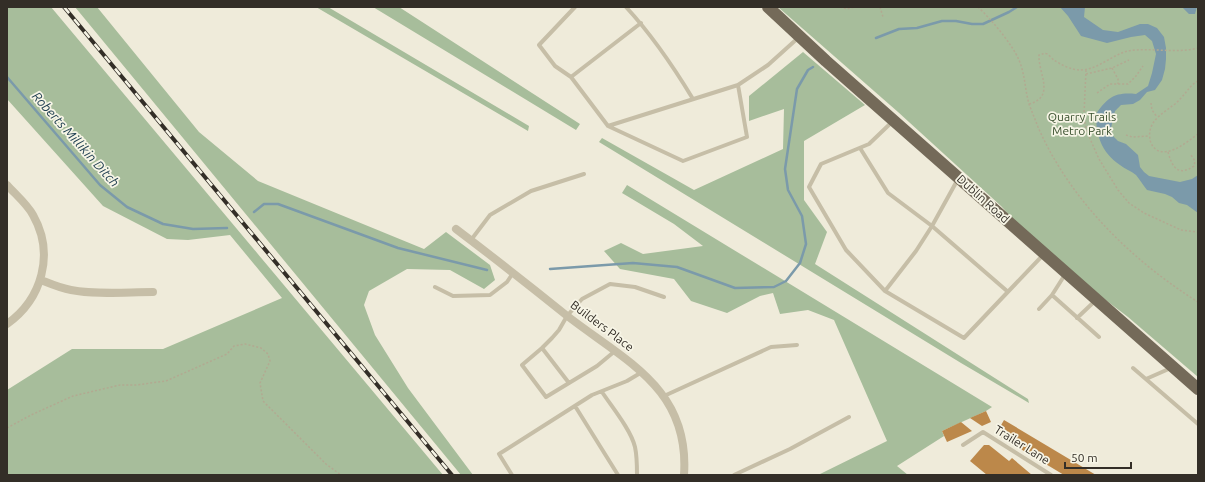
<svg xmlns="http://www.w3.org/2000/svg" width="1205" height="482" font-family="Ubuntu,sans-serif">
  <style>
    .green { fill: #a7bd9b }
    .water { fill: #7b9aaa }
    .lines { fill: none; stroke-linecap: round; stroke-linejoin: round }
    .stream { stroke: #7b9aaa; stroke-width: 2.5 }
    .building { fill: #bc884a }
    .path { stroke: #b2a991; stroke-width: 1.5; stroke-dasharray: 2 2; stroke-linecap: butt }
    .lane { stroke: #c6bea7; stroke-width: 4 }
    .street { stroke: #c6bea7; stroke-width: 8 }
    .primary { stroke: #746a59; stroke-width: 12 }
    .rail-casing { stroke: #332e27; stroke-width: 4 }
    .rail { stroke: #f7f5e6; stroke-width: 2.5; stroke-dasharray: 8; stroke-linecap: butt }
    .labels { text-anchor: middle; stroke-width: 3.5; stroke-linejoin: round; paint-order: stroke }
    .park-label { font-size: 12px; fill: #384f2d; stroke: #f7f5e6 }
    .street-label { font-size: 12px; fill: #332e27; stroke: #f7f5e6 }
    .water-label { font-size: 13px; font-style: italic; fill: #203f51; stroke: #f7f5e6 }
  </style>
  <rect width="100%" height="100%" fill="#efebda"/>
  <path class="green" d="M7,7H51L443,475H7V390L72,349H163L282,298L230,235L188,240L167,239L103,206L7,99Z
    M75,7H97L199,132L258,181L424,249L446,232L490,265L495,280L484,289L450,270L407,269L369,291L364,305L375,335L408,388L473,475H461Z
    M316,7H328L529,126L528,131Z
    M373,7H399L580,124L576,130Z
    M778,7H1198V377L1128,317L1044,253L1001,206L898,112Z
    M803,52L865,105L804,141V200L827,232L815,264L1028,399L1029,403L961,363L599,142L602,138L694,190L783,149L784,109L749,121V96Z
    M627,185L992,407L986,411L942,431L944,436L897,466L908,475H818L887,441L834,320L808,310L780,314L773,293L760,296L727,313L691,301L674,279L620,269L604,251L621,243L643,254L703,246L674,224L622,193Z"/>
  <path class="water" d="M1060,7H1085L1084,17L1103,30L1118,32L1140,24H1148L1157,28L1164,37L1166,48V59L1165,69L1162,80L1155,90L1147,92L1140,100L1133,104L1121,105L1115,111L1111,128L1113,136L1118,141L1126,144L1138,155L1140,167L1144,172L1149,176L1180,182L1192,179L1198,175V213L1187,205L1179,203L1172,197L1165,194L1147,190C1143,185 1140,180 1136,175C1131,171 1125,169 1120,165C1101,152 1096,135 1096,114C1108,97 1115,92 1136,94L1148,86L1152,73L1156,54L1152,41L1145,35L1131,37L1107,43L1081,36L1068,16Z
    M1182,7H1197L1195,14H1189Z"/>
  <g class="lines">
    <path class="stream" d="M876,38L899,29L917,28L942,21H956L972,24H983L1009,12L1017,7
      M7,77L100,185L127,207L163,224L193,229L227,228
      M254,212L264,204H278L398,248L487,270
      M550,269L633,263L677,267L735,288L774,287L786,281L800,263L806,244L802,216L788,190L785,169L797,89L808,70L813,67"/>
  </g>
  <path class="building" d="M986,411L991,422L982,426L970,418Z
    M1004,420L1096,475H1064L1019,448L996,434Z
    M961,422L972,431L947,442L942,431Z
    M984,445H989L1009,461L1012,458L1032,475H987L970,461Z"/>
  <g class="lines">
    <path class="path" d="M840,7L847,9L854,7
      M880,7L883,17
      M978,7C991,19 1012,44 1019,60C1025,74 1025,90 1029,104C1032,112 1035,119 1038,127C1070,200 1131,260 1198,302
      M1112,68L1118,79V84
      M1086,70L1084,114L1085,124L1087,132L1099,159L1118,190L1129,203L1144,213L1181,230L1198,232
      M1086,74L1112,68L1129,60
      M1198,81C1190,85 1187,92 1181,98C1173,108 1158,113 1152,125C1149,130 1149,138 1151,143C1161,164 1187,142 1198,134
      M1097,93L1110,84H1128L1136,76L1143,66
      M1151,103L1152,110L1157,117
      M1029,104C1056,97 1038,73 1039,55C1042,54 1044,53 1048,54C1050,56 1052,59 1054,60C1061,65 1072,70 1080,70C1098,70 1111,55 1128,51C1150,47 1176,54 1198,48
      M1126,135L1132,137L1149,136
      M1168,152C1172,167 1178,177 1194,166L1195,161L1191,155
      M7,428L31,415L73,396L120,385H136L166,381L227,354L234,346L245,344L261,348L268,354L270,361L260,383L263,401L326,464L341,475"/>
    <path class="lane" d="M575,7L539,45L555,66L571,77L608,126L738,85L768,65L798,38
      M626,7C652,35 673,66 693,99
      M571,77L641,23
      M892,122L869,144L821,164L809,187L846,250L885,291L964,338L1043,255
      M608,126L683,161L747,137L738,85
      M860,148L888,193L932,226L1007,291
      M471,240L490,215L531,191L584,174
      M435,287L453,296L490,295L507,282L513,273
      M885,291L916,251L932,226L958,179
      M1052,295L1099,337
      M1039,309L1052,295L1066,273
      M1077,318L1096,300
      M542,348L569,383
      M615,351L597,366L546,397L522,365L542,348L552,338L559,330L567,316L582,299L610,284L635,287L664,297
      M1133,368L1198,424
      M1146,379L1171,368
      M602,392C612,407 631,430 635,447C637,456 637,466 637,475
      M664,396L771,347L797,345
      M575,406L618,475
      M963,445L983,432L1051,475
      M512,475L499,454L592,395L627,381L642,372
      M734,475L790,449L849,417"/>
    <path class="street" d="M7,185C16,195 27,204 33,215C55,254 42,299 7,324
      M456,229C493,257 530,286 566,315C625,361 690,388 684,475
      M41,280C51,284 60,288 71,290C96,295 127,292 153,292"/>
    <path class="primary" d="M768,7L826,61L1198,389"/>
    <defs>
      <path id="rail" d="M64,7L452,475"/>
    </defs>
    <use href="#rail" class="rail-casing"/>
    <use href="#rail" class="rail"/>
  </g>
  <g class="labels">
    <g class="park-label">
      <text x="1082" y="121">Quarry Trails<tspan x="1082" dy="14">Metro Park</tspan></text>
    </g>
    <g class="street-label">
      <text transform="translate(983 199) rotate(42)" y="4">Dublin Road</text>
      <text transform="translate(602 326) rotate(37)" y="4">Builders Place</text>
      <text transform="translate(1022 445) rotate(32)" y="4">Trailer Lane</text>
    </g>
    <g class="water-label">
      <text transform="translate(76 139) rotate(48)" y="5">Roberts Millikin Ditch</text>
    </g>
  </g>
  <rect width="1205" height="482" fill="none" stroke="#332e27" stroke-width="16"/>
  <path d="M1065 462v6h66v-6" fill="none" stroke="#332e27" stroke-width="2"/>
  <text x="1071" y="462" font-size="12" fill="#332e27" stroke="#f7f5e6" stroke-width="3" paint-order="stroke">50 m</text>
</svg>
